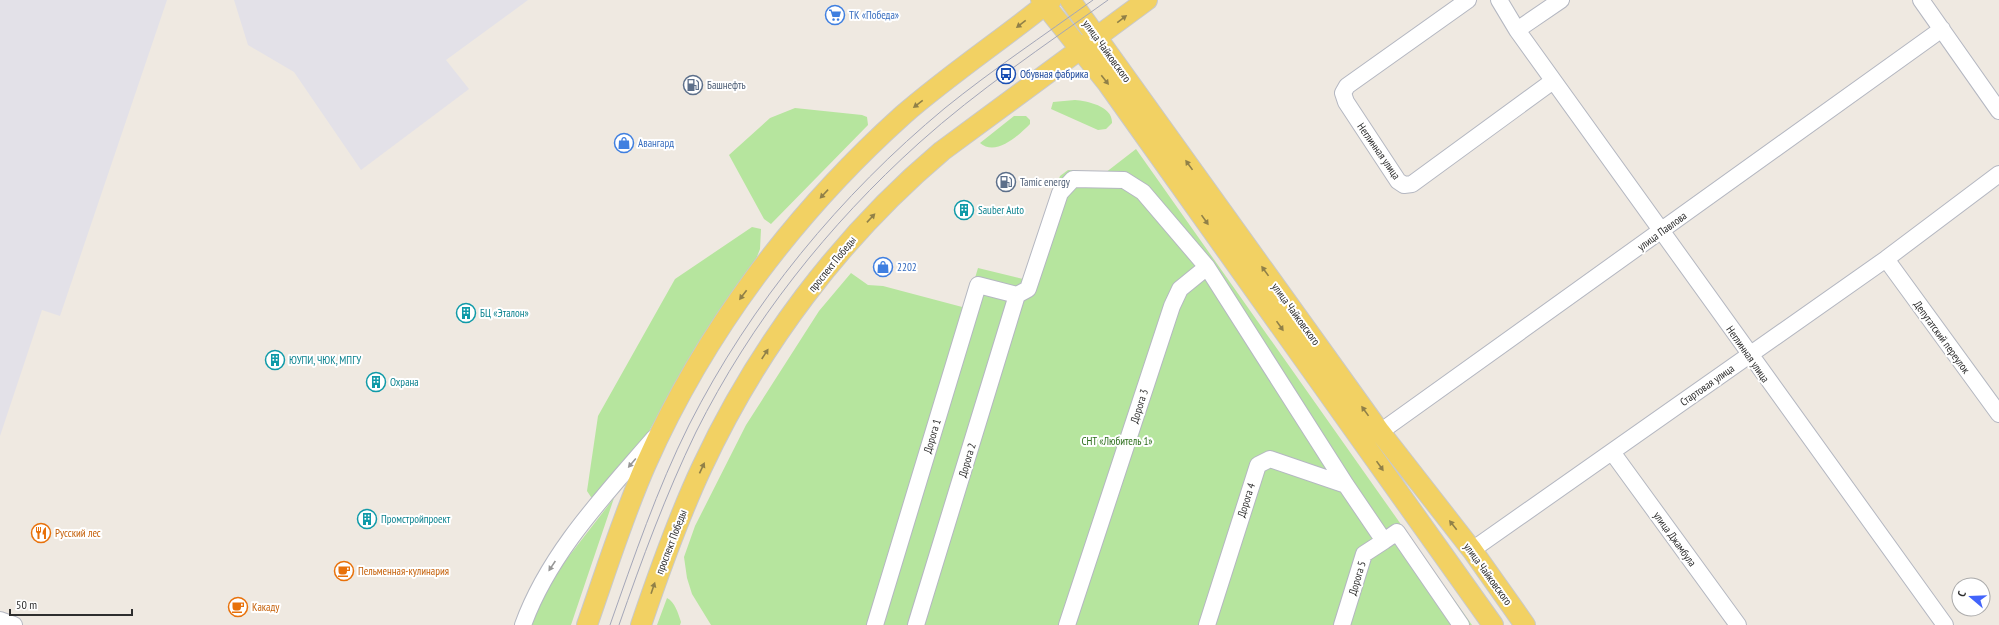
<svg xmlns="http://www.w3.org/2000/svg" width="1999" height="625" font-family="'PT Sans Narrow',sans-serif">
  <style>
    .industrial { fill: #e3e1e8 }
    .green { fill: #b6e59e }
    .lines { fill: none; stroke-linecap: round; stroke-linejoin: round }
    .minor-casing { stroke: #b4b7c1; stroke-width: 18 }
    .major-casing { stroke: #c9c9c9; stroke-width: 22 }
    .minor { stroke: #fff; stroke-width: 16 }
    .major { stroke: #f2d163; stroke-width: 20 }
    .tram { stroke: #a3a6b8; stroke-width: 1 }
    .oneway { fill: #908048 }
    .oneway2 { fill: #969696 }
    .labels { text-anchor: middle; stroke-width: 4; stroke-linejoin: round; paint-order: stroke }
    .shop-label { font-size: 11px; fill: #366cbe; stroke: #fff; text-anchor: start }
    .street-label { font-size: 11px; fill: #2e2e2e; stroke: #fff }
    .transit-label { font-size: 11px; fill: #164399; stroke: #fff; text-anchor: start }
    .service-label { font-size: 11px; fill: #4e5e75; stroke: #fff; text-anchor: start }
    .culture-label { font-size: 11px; fill: #0d838f; stroke: #fff; text-anchor: start }
    .park-label { font-size: 11px; fill: #2c6e1b; stroke: #fff }
    .food-label { font-size: 11px; fill: #c56008; stroke: #fff; text-anchor: start }
  </style>
  <rect width="100%" height="100%" fill="#efe9e1"/>
  <path class="industrial" d="M0,0H167L60,316L42,310L0,436Z
    M234,0H528L446,60L469,89L361,170L294,72L248,45Z"/>
  <path class="green" d="M1075,100C1087,101 1113,106 1112,123L1106,129L1098,130L1051,109L1053,102Z
    M795,108L862,115L867,117L868,125L771,224L764,219L729,155L770,118Z
    M1014,116H1026L1030,120V124C1019,135 996,157 980,143Z
    M1136,149L1472,625H711L692,594L687,578L684,557L695,526L746,425L819,311L851,273L868,285L883,286L966,308L978,268L1027,280L1038,236L1060,176L1068,170L1105,173Z
    M752,227L761,229L760,249L755,262L701,340L644,440L596,499L591,497L587,491L598,416L675,279Z
    M614,498L571,625H532L543,596L552,578Z
    M667,598C675,602 678,613 681,622L680,625H657Z"/>
  <g class="lines">
    <defs>
      <path id="minor" d="M1468,0L1347,86L1343,93L1346,102L1398,181L1404,185L1412,184L1553,81
        M1499,0L1517,30C1659,229 1801,428 1945,625
        M1921,0L1999,111
        M1517,30L1561,0
        M1886,259L1999,414
        M1017,295L1028,289L1060,193L1073,179L1124,180L1143,192L1207,267L1346,485L1384,541L1397,532L1461,625
        M1380,432L1942,29
        M1612,452L1738,625
        M1472,550L1886,259L1999,174
        M0,620L14,625
        M523,625C549,553 605,495 654,438
        M875,625L978,285L1017,295
        M916,625L1017,295
        M1067,625L1172,306L1180,289L1207,267
        M1207,625L1258,465L1270,459L1346,485
        M1342,625L1364,554L1384,541"/>
      <path id="major" d="M1041,0L1108,84L1493,625
        M1070,0L1380,432L1472,550L1525,625
        M587,625C606,571 623,516 646,464C705,331 795,212 903,115C950,74 1003,39 1051,0
        M641,625C659,572 678,518 702,467C758,347 840,237 942,151L1147,0"/>
    </defs>
    <use href="#minor" class="minor-casing"/>
    <use href="#major" class="major-casing"/>
    <use href="#minor" class="minor"/>
    <use href="#major" class="major"/>
    <path class="tram" d="M610,625C634,557 657,489 689,425C751,303 840,195 945,108C992,70 1043,36 1093,0
      M619,625C642,559 666,494 696,432C751,322 828,225 919,143C978,90 1044,46 1108,0"/>
  </g>
  <defs><path id="oneway-solid" d="M-6-.8H1V-3.2L6.5 0L1 3.2V.8H-6Z"/></defs>
  <g class="oneway">
    <use href="#oneway-solid" transform="translate(1122 19) rotate(-37)"/>
    <use href="#oneway-solid" transform="translate(1021 24) rotate(142)"/>
    <use href="#oneway-solid" transform="translate(1105 80) rotate(52)"/>
    <use href="#oneway-solid" transform="translate(918 104) rotate(142)"/>
    <use href="#oneway-solid" transform="translate(1189 165) rotate(-126)"/>
    <use href="#oneway-solid" transform="translate(824 194) rotate(133)"/>
    <use href="#oneway-solid" transform="translate(871 218) rotate(-47)"/>
    <use href="#oneway-solid" transform="translate(1205 220) rotate(55)"/>
    <use href="#oneway-solid" transform="translate(1265 271) rotate(-126)"/>
    <use href="#oneway-solid" transform="translate(743 295) rotate(127)"/>
    <use href="#oneway-solid" transform="translate(1280 326) rotate(55)"/>
    <use href="#oneway-solid" transform="translate(765 354) rotate(-57)"/>
    <use href="#oneway-solid" transform="translate(1365 411) rotate(-126)"/>
    <use href="#oneway-solid" transform="translate(1380 466) rotate(55)"/>
    <use href="#oneway-solid" transform="translate(702 468) rotate(-65)"/>
    <use href="#oneway-solid" transform="translate(1453 525) rotate(-128)"/>
    <use href="#oneway-solid" transform="translate(653 588) rotate(-71)"/>
  </g>
  <g class="oneway2">
    <use href="#oneway-solid" transform="translate(632 463) rotate(130)"/>
    <use href="#oneway-solid" transform="translate(552 566) rotate(124)"/>
  </g>
  <defs>
    <symbol id="supermarket-ring" viewBox="-11 -11 22 22"><circle r="9.5" fill="#fff" stroke="#3f7fe0" stroke-width="1.5"/><path d="M-6-5.5h2.5l.6 2H6L4.5 2H-2.5L-4.4-4H-6ZM-1.5 3.2a1.3 1.3 0 1 0 .1 0ZM3 3.2a1.3 1.3 0 1 0 .1 0Z" fill="#3f7fe0"/></symbol>
    <symbol id="bus-ring" viewBox="-11 -11 22 22"><circle r="9.5" fill="#fff" stroke="#1a4fb4" stroke-width="1.5"/><path d="M-5-6H5V4H4V6H2V4H-2V6H-4V4H-5ZM-3.5-4V0h7V-4ZM-3.5 1.2v1.5H-2V1.2ZM2 1.2v1.5H3.5V1.2Z" fill="#1a4fb4"/></symbol>
    <symbol id="fuel-ring" viewBox="-11 -11 22 22"><circle r="9.5" fill="#fff" stroke="#5c6f8a" stroke-width="1.5"/><path d="M-5.5-6h7V0h2V4h1.3V-2.5L3-4.5l.8-.8L6-3V5H2.5V1h-1V6h-7ZM-4.2-4.7v3.2H.2V-4.7Z" fill="#5c6f8a"/></symbol>
    <symbol id="shop-ring" viewBox="-11 -11 22 22"><circle r="9.5" fill="#fff" stroke="#3f7fe0" stroke-width="1.5"/><path d="M-5-2.5h2.3a2.7 3.5 0 0 1 5.4 0H5L5.5 6h-11ZM-1.5-2.5h3a1.5 2.3 0 0 0-3 0Z" fill="#3f7fe0"/></symbol>
    <symbol id="building-ring" viewBox="-11 -11 22 22"><circle r="9.5" fill="#fff" stroke="#0f9aa8" stroke-width="1.5"/><path d="M-4-6H4V6H1V3H-1V6H-4ZM-2.5-4.3h1.7v1.8h-1.7ZM.8-4.3h1.7v1.8H.8ZM-2.5-1h1.7V.8h-1.7ZM.8-1h1.7V.8H.8Z" fill="#0f9aa8"/></symbol>
    <symbol id="restaurant-ring" viewBox="-11 -11 22 22"><circle r="9.5" fill="#fff" stroke="#e8710a" stroke-width="1.5"/><path d="M-5-6h1v4h1v-4h1v4h1v-4h1v5L-1.5 .5V6h-2V.5L-5-1ZM5-6V6H3V1.5H1.5Q1.5-4 5-6Z" fill="#e8710a"/></symbol>
    <symbol id="cafe-ring" viewBox="-11 -11 22 22"><circle r="9.5" fill="#fff" stroke="#e8710a" stroke-width="1.5"/><path d="M-5.5-4.5H6V0H3Q3 3.5 0 3.5H-2.5Q-5.5 3.5-5.5 0ZM3-3.2v2h1.7v-2ZM-6 4.5H4V6H-6Z" fill="#e8710a"/></symbol>
  </defs>
  <g fill-rule="evenodd">
    <use href="#supermarket-ring" x="824" y="4" width="22" height="22"/>
    <use href="#bus-ring" x="995" y="63" width="22" height="22"/>
    <use href="#fuel-ring" x="682" y="74" width="22" height="22"/>
    <use href="#shop-ring" x="613" y="132" width="22" height="22"/>
    <use href="#fuel-ring" x="995" y="171" width="22" height="22"/>
    <use href="#building-ring" x="953" y="199" width="22" height="22"/>
    <use href="#shop-ring" x="872" y="256" width="22" height="22"/>
    <use href="#building-ring" x="455" y="302" width="22" height="22"/>
    <use href="#building-ring" x="264" y="349" width="22" height="22"/>
    <use href="#building-ring" x="365" y="371" width="22" height="22"/>
    <use href="#building-ring" x="356" y="508" width="22" height="22"/>
    <use href="#restaurant-ring" x="30" y="522" width="22" height="22"/>
    <use href="#cafe-ring" x="333" y="560" width="22" height="22"/>
    <use href="#cafe-ring" x="227" y="596" width="22" height="22"/>
  </g>
  <g class="labels">
    <g class="shop-label">
      <text x="849" y="19">ТК «Победа»</text>
      <text x="638" y="147">Авангард</text>
      <text x="897" y="271">2202</text>
    </g>
    <g class="street-label">
      <text transform="translate(1107 51) rotate(54)" y="4">улица Чайковского</text>
      <text transform="translate(1379 151) rotate(55)" y="4">Неглинная улица</text>
      <text transform="translate(1662 231) rotate(-36)" y="4">улица Павлова</text>
      <text transform="translate(832 264) rotate(-51)" y="4">проспект Победы</text>
      <text transform="translate(1296 314) rotate(54)" y="4">улица Чайковского</text>
      <text transform="translate(1942 337) rotate(54)" y="4">Депутатский переулок</text>
      <text transform="translate(1748 354) rotate(55)" y="4">Неглинная улица</text>
      <text transform="translate(1707 385) rotate(-35)" y="4">Стартовая улица</text>
      <text transform="translate(1139 406) rotate(-72)" y="4">Дорога 3</text>
      <text transform="translate(932 436) rotate(-73)" y="4">Дорога 1</text>
      <text transform="translate(967 460) rotate(-73)" y="4">Дорога 2</text>
      <text transform="translate(1246 500) rotate(-72)" y="4">Дорога 4</text>
      <text transform="translate(1675 539) rotate(54)" y="4">улица Джамбула</text>
      <text transform="translate(671 542) rotate(-69)" y="4">проспект Победы</text>
      <text transform="translate(1488 574) rotate(54)" y="4">улица Чайковского</text>
      <text transform="translate(1357 578) rotate(-73)" y="4">Дорога 5</text>
    </g>
    <g class="transit-label">
      <text x="1020" y="78">Обувная фабрика</text>
    </g>
    <g class="service-label">
      <text x="707" y="89">Башнефть</text>
      <text x="1020" y="186">Tamic energy</text>
    </g>
    <g class="culture-label">
      <text x="978" y="214">Sauber Auto</text>
      <text x="480" y="317">БЦ «Эталон»</text>
      <text x="289" y="364">ЮУПИ, ЧЮК, МПГУ</text>
      <text x="390" y="386">Охрана</text>
      <text x="381" y="523">Промстройпроект</text>
    </g>
    <g class="park-label">
      <text x="1117" y="445">СНТ «Любитель 1»</text>
    </g>
    <g class="food-label">
      <text x="55" y="537">Русский лес</text>
      <text x="358" y="575">Пельменная-кулинария</text>
      <text x="252" y="611">Какаду</text>
    </g>
  </g>
  <g transform="translate(1971 597) rotate(289)"><circle r="19" fill="#ffffff" stroke="#ababab"/>
  <path d="M0-3L7 15L0 10L-7 15Z" fill="#4264fb"/>
  <text y="-6" font-size="11" font-weight="bold" text-anchor="middle" fill="#2e2e2e">С</text>
  </g>
  <path d="M10 609v6h122v-6" fill="none" stroke="#2e2e2e" stroke-width="2"/>
  <text x="16" y="609" font-size="12" fill="#2e2e2e" stroke="#ffffff" stroke-width="3" paint-order="stroke">50 m</text>
</svg>
